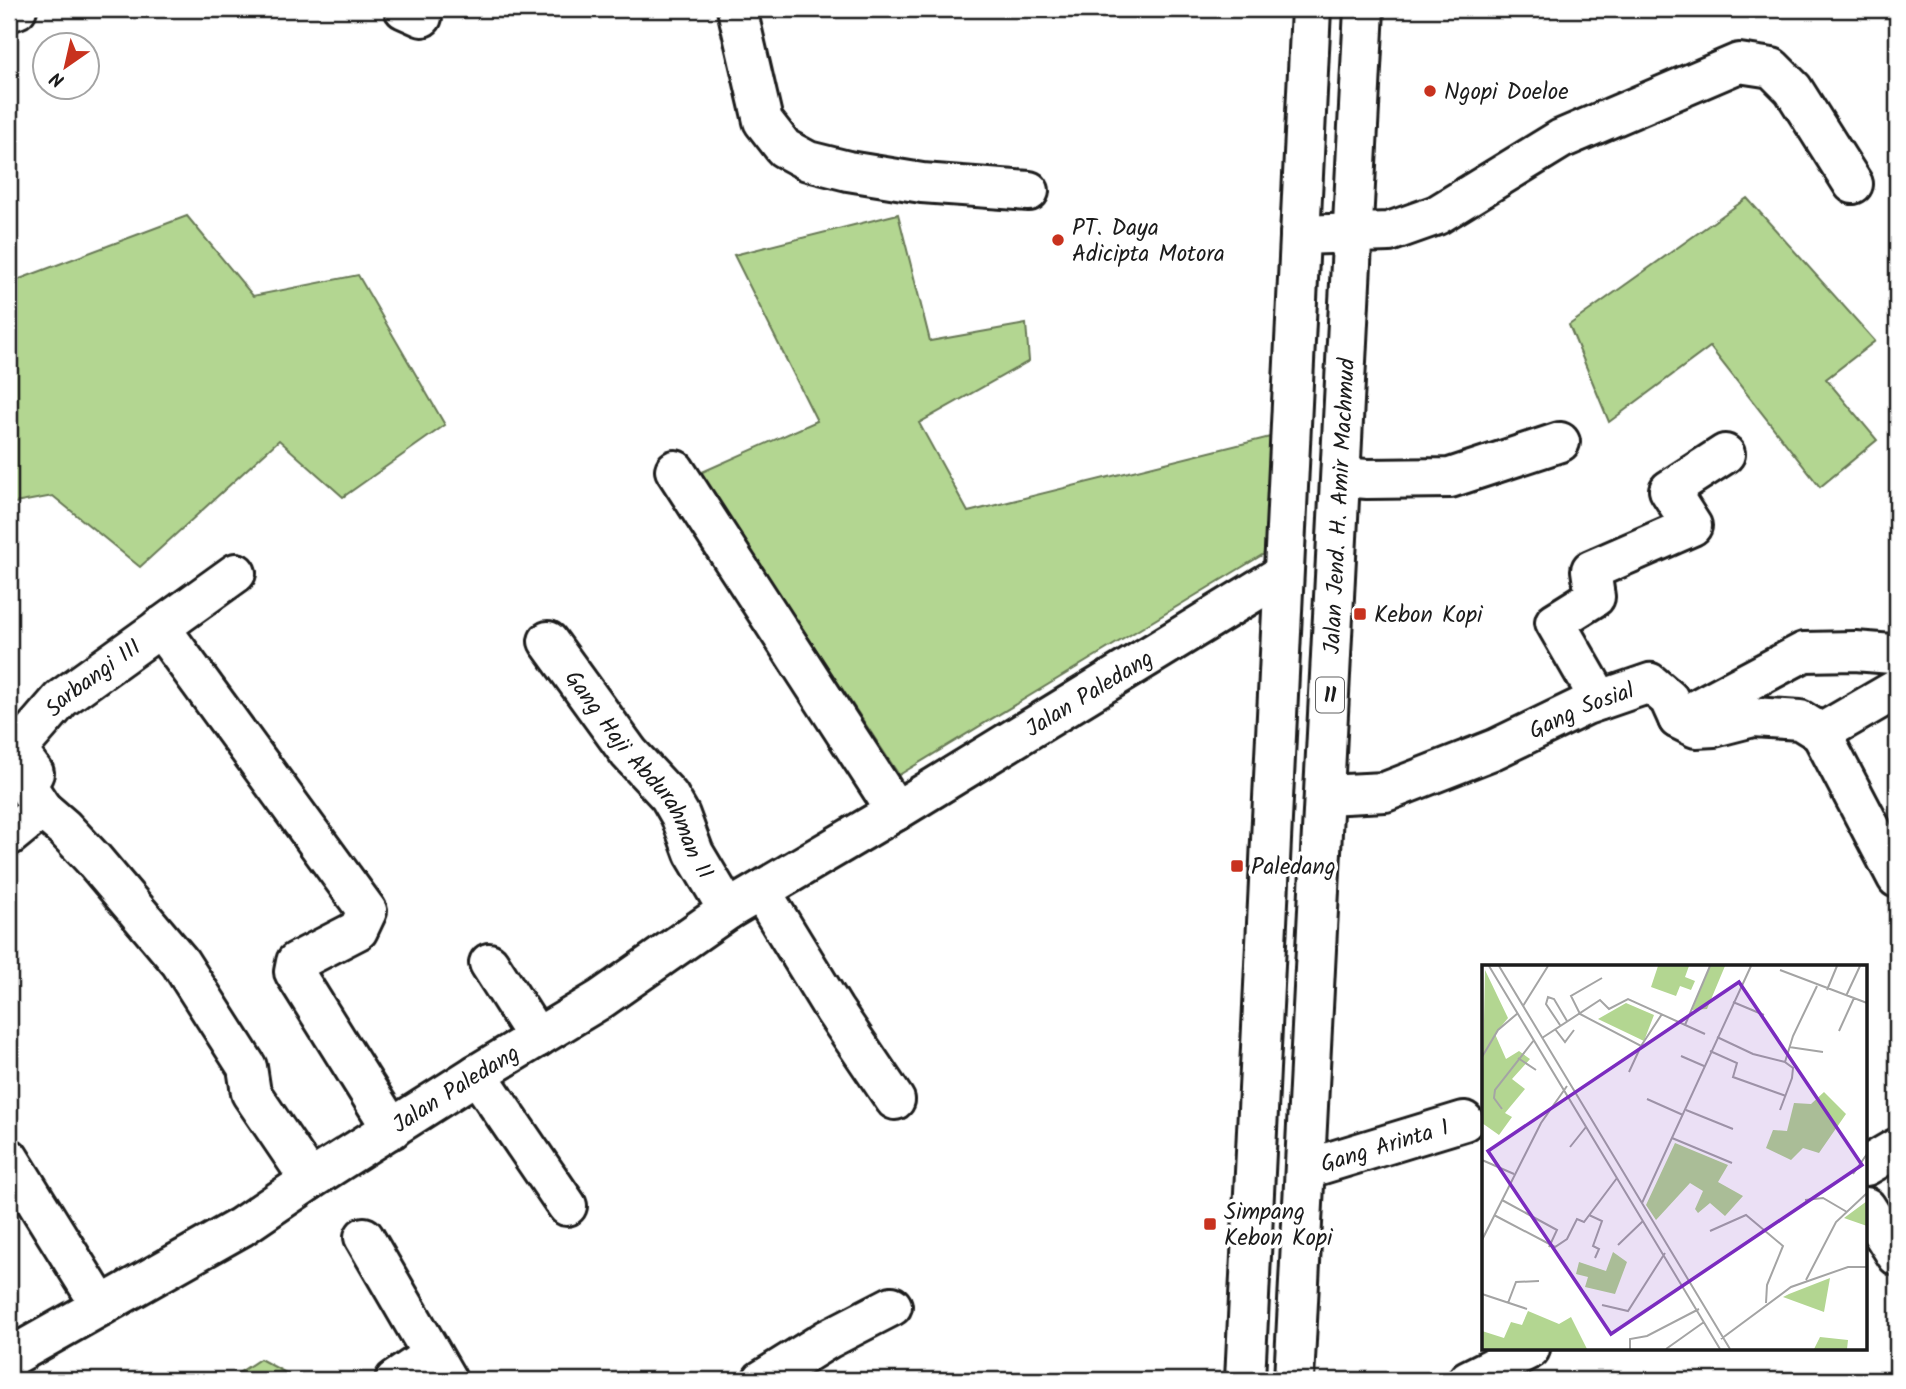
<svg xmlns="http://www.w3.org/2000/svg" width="1906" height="1389" font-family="Kalam,sans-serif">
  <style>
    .green { fill: #b3d691; stroke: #687956; stroke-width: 2 }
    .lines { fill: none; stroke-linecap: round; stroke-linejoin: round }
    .minor-casing { stroke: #1c1c1c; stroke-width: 44 }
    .major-casing { stroke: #1c1c1c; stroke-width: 44 }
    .highway-casing { stroke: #1c1c1c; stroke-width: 44 }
    .minor { stroke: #fff; stroke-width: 38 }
    .major { stroke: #fff; stroke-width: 38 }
    .highway { stroke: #fff; stroke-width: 38 }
    .poi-dot { fill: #c8321e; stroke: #fff; stroke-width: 2.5 }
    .labels { text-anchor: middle; stroke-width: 7; stroke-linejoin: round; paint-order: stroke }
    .shield { fill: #fff; stroke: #606060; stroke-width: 2 }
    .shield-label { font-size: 21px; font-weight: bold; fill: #1c1c1c }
    .poi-label { font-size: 23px; fill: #1c1c1c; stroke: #fff; text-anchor: start }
    .street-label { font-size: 23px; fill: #1c1c1c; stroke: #fff }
    .inset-road { fill: none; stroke: #a4a4a4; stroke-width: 2 }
    .view { fill: #7b2cbf; fill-opacity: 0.15; stroke: #7b2cbf; stroke-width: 3.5 }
    .inset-edge { fill: none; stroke: #1c1c1c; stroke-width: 3.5 }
  </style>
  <rect width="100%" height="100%" fill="#fff"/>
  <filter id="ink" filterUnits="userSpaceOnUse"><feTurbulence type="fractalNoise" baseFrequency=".0143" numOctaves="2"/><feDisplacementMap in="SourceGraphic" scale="14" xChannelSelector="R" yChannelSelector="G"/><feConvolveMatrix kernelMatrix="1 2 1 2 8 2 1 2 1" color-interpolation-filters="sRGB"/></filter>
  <g filter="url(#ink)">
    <path class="green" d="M1747,198L1875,341L1826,379L1877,440L1820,487L1710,347L1609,422L1569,325Z
      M898,214L930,341L1026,324L1029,361L919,423L968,512L1270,437L1267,552L899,775L700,473L817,421L734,255Z
      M187,216L253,296L358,275L445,425L343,497L279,440L140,567L53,496L9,504V283Z
      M260,1359L299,1380H228Z"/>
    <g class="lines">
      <defs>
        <g id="minor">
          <path d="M404,9L422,17"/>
          <path d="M737,9L763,121L784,148L808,161L848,171L922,183L1029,191"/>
          <path d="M9,12L17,9"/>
          <path d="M1300,235L1389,232L1437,215L1561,139L1739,63L1772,68L1793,89L1853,184"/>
          <path d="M675,470L896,811"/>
          <path d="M1341,477L1367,479L1450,478L1560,442"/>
          <path d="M160,627L367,911L358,930L296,962L294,972L392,1129"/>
          <path id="s1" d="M548,641L629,753L669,796L680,815L694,853L728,910"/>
          <path d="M1897,689L1821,733L1897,878"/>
          <path d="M1600,700L1555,622L1595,597L1591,570L1692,526L1669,490L1725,454"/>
          <path d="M1678,719L1696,728L1714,727L1753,717L1800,720L1821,733"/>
          <path id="s2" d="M1325,795L1385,792L1495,749L1586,705L1650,683L1669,699L1678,719L1804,652L1855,651L1892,654L1897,657"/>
          <path d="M42,809L64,828L93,859L180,962L247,1067L251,1093L310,1180"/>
          <path id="s3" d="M9,836L42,809L27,786L34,773L17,750L61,699L236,573"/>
          <path d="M761,891L834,1010L895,1100"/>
          <path d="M489,963L537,1038"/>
          <path d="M477,1074L567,1206"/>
          <path d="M9,1158L101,1306"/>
          <path id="s4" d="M1306,1169L1464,1121"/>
          <path d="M1866,1207L1897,1256"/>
          <path d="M364,1237L447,1380"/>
          <path id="s5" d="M9,1358L241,1227L310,1180L477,1074L601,999L728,910L896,811L1283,574"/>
          <path d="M395,1380L432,1355"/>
          <path d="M762,1380L828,1339L892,1306"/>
        </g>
        <path id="major" d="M1866,1166L1897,1148
          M1468,1380L1530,1349"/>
        <g id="highway">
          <path d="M1245,1380L1311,9"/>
          <path id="s6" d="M1294,1380L1364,9"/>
        </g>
      </defs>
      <use href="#minor" class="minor-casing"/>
      <use href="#major" class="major-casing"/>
      <use href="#highway" class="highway-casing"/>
      <use href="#minor" class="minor"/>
      <use href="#major" class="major"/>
      <use href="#highway" class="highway"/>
    </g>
  </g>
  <g class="poi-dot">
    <circle cx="1430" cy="91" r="7"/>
    <circle cx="1058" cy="240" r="7"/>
    <rect x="1353" y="607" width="14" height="14" rx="3.5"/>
    <rect x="1230" y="859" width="14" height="14" rx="3.5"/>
    <rect x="1203" y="1217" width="14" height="14" rx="3.5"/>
  </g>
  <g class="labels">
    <rect class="shield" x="1316" y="677.5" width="28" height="35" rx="5"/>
    <g class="shield-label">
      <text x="1330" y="702">11</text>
    </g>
    <g class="poi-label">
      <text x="1444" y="99">Ngopi Doeloe</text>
      <text x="1072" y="235">PT. Daya<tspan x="1072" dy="26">Adicipta Motora</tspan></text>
      <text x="1374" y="622">Kebon Kopi</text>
      <text x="1251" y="874">Paledang</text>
      <text x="1224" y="1219">Simpang<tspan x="1224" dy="26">Kebon Kopi</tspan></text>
    </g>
    <g class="street-label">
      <text dy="8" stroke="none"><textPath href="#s6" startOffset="875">Jalan Jend. H. Amir Machmud</textPath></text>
      <text dy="8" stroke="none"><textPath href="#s3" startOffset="219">Sarbangi III</textPath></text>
      <text dy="8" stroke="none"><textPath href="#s5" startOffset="1269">Jalan Paledang</textPath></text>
      <text dy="8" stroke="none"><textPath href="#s2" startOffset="273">Gang Sosial</textPath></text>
      <text dy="8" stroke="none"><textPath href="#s1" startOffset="163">Gang Haji Abdurahman II</textPath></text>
      <text dy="8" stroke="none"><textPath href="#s5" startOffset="522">Jalan Paledang</textPath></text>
      <text dy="8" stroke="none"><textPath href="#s4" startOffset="82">Gang Arinta 1</textPath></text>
    </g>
  </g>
  <g transform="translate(1482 965)">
    <rect width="385" height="385" fill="#fff"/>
    <path d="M176,1H207L203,12L213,16L209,25L198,21L194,31L169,22ZM228,1H243L225,44L210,45ZM3,5L26,53L13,69L24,94L37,86L48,94L30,114L43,124L23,148L30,152L17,170L0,158ZM144,38L172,50L162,76L116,54ZM342,127L364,149L337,188L321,183L309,195L284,183L291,165L305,166L312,138L329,139ZM193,178L246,200L236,217L261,231L243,251L228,238L216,248L213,244L221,226L208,218L174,255L164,240ZM385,236V261L362,253ZM131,287L145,297L133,329L103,322L106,312L94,309L97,297L124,306ZM348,313L342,347L301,332L307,329ZM46,346L77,359L89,352L105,384H0V366L22,373L29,357L40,360ZM338,372L366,375L365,384H332Z" fill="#b3d691"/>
    <path class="inset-road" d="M7,1L238,384M17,1L248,384M298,5L385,38M120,13L89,31L98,49L159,81L180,49M345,25L355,1M364,31L378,1M251,37L282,50M41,41L66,1M78,60L64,39L66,32L72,34L85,56M203,60L228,1M73,64L83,77L92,65M357,66L372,33M235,72L271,89L303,97M60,73L118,35L127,44L146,34L223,69M307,82L341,87M228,86L255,98L251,112L304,131M199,91L222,101M0,92L16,65L36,48M36,93L54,105M147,107L159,81M165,134L201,150M20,144L12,133L13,125L52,75M204,145L251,164M298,145L310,113L311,103L303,97L311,71L335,21M190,173L250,198M88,182L104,162M0,195L32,209M371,209L385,189M20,235L75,265L67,282M323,235L341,233L365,247M160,238L269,1M12,250L73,282L85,274L95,254L102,257L135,213M107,250L120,256L111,281L117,284L113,293M228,266L264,250L301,281L285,320L284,338M0,275L59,158L85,121M136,280L161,256M324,315L354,257L385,228M0,329L45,344M26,338L34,317L57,316M120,340L146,346L183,288M239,374L309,322L366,302H385M148,384V374L165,371L217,344M184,384L222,357"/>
    <path class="view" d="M257,17L380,200L129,369L6,186Z"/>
    <rect width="385" height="385" class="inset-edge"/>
  </g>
  <rect width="1906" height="1389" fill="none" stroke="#fff" stroke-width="35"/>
  <rect x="18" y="18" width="1871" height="1354" fill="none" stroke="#1c1c1c" stroke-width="2.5" filter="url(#ink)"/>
  <g transform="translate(66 66) rotate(214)"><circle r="33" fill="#ffffff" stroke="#a4a4a4" stroke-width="2"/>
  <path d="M0-5L12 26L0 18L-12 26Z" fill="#c8321e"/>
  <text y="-10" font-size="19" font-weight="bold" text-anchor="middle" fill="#1c1c1c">N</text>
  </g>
</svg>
